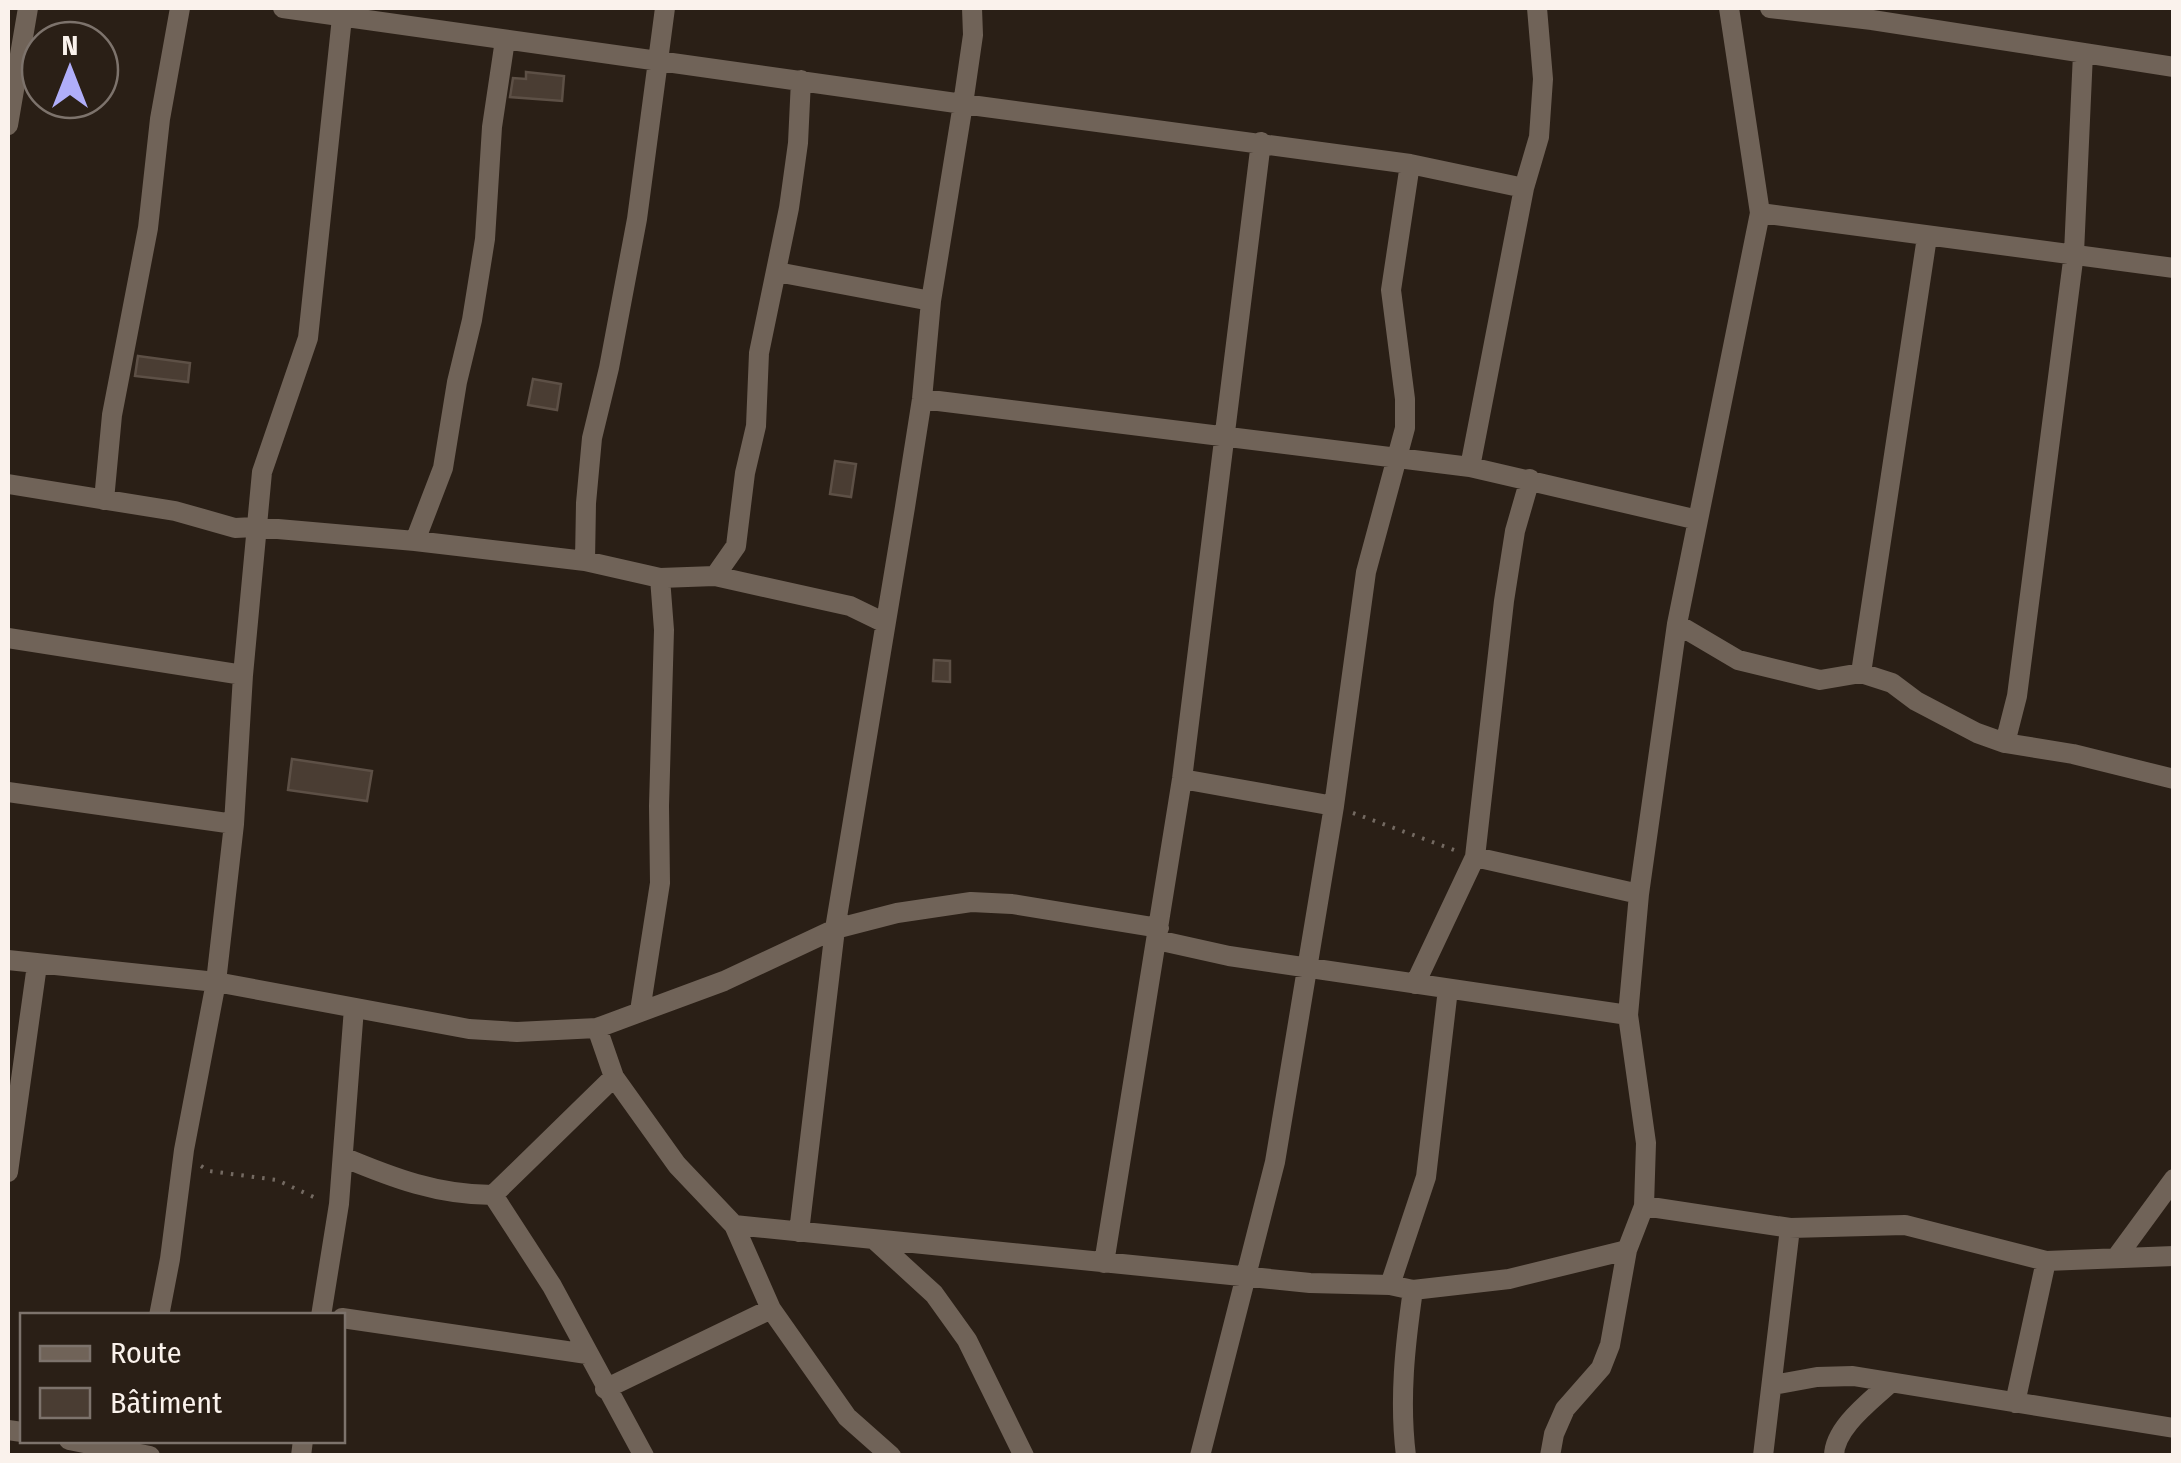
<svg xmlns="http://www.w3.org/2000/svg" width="2181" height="1463" font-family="'Fira Sans Condensed',sans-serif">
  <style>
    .building { fill: #4a3d33; stroke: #5d5046; stroke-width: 2.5 }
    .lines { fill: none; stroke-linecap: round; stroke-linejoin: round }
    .path { stroke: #746a62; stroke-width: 4; stroke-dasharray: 2.5 8; stroke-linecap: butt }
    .minor { stroke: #706358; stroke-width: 20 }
  </style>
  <rect width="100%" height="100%" fill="#2a1f16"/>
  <path class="building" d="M526,72L564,76L562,101L510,97L513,78L526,79Z
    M138,356L190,363L188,382L135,376Z
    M533,379L561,384L557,410L528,405Z
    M835,461L856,464L851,497L830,494Z
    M934,660L950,661V682L933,681Z
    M292,759L372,771L367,801L288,790Z"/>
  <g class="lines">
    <path class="path" d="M1353,813L1457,851
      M201,1166L209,1171L277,1180L320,1200"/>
    <path class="minor" d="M283,8L963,104L973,35L972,8
      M1770,8L1872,20L2174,67
      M8,125L28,8
      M1760,213L2174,268
      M777,272L931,301
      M922,399L1470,467L1698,520
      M1470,467L1524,188L1539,137L1543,79L1537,8
      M8,484L175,511L235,528L255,527L415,541L585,561L660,578L715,576L850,606L885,623
      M104,500L112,415L148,228L160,119L180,8
      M415,541L443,468L457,382L472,320L485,239L492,127L505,40
      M585,561L586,503L592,438L609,368L637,219L665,8
      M715,576L736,546L745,473L756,426L759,353L789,208L798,143L801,80
      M1677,624L1738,660L1820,680L1861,673L1892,683L1916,701L1977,733L2005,743L2073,754L2174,779
      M8,638L243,675
      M1861,673L1927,237
      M2005,743L2017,696L2074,253L2083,53
      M1182,779L1334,806
      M8,792L234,824
      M1475,857L1639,894
      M1157,940L1229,956L1628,1015
      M8,960L216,982L469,1029L517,1032L597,1028L724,981L835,929L897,913L971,902L1012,904L1159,928
      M1415,984L1475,857L1504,601L1515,531L1530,479
      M640,1011L660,883L659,806L664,630L660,578
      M597,1028L614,1077L677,1165L734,1225L771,1309L847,1417L891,1456
      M343,1157C393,1178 438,1195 493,1195L614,1077
      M8,1172L37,965
      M493,1195L552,1286L644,1456
      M1644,1206L1790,1228L1905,1225L2046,1261L2174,1256
      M734,1225L1310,1283L1390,1285L1413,1290L1509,1279L1627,1250
      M799,1232L835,929L905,507L922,399L931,301L963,104L1410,164L1524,188
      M876,1241L934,1294L967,1340L1024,1456
      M2116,1258L2174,1179
      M1104,1263L1182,779L1261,142
      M1390,1285L1426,1177L1448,989
      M159,1316L170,1259L184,1150L216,982L234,824L243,675L262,472L308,338L343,8
      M321,1316L339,1204L354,1008
      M342,1318L587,1354
      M1773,1385L1817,1377L1853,1376L2174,1428
      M605,1389L771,1309
      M2015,1403L2046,1261
      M8,1430L22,1432
      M69,1440L150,1456
      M301,1456L303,1440
      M1200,1456L1275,1162L1334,806L1366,572L1405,428V399L1391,290L1410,164
      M1406,1456C1399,1400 1405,1345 1413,1290
      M1550,1456L1554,1434L1565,1409L1601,1368L1610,1345L1627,1250L1644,1206L1646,1143L1628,1015L1639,894L1677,624L1760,213L1729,8
      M1763,1456L1790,1228
      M1834,1456C1834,1428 1871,1401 1889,1384"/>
  </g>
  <rect width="2181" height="1463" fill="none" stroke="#faf2ec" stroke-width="20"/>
  <rect x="20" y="1313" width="325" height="130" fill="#2a1f16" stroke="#7d736c" stroke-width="2.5"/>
  <rect x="40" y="1346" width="50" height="15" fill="#706358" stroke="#7d736c" stroke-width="2.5"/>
  <text x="110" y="1363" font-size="30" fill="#faf2ec">Route</text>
  <rect x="40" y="1388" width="50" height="30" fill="#4a3d33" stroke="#7d736c" stroke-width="2.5"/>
  <text x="110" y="1413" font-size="30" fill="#faf2ec">Bâtiment</text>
  <g transform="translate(70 70)"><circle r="48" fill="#2a1f16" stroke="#7d736c" stroke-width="2.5"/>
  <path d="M0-8L18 38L0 25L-18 38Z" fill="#b0aefa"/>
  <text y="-15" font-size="28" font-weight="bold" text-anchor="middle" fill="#faf2ec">N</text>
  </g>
</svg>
